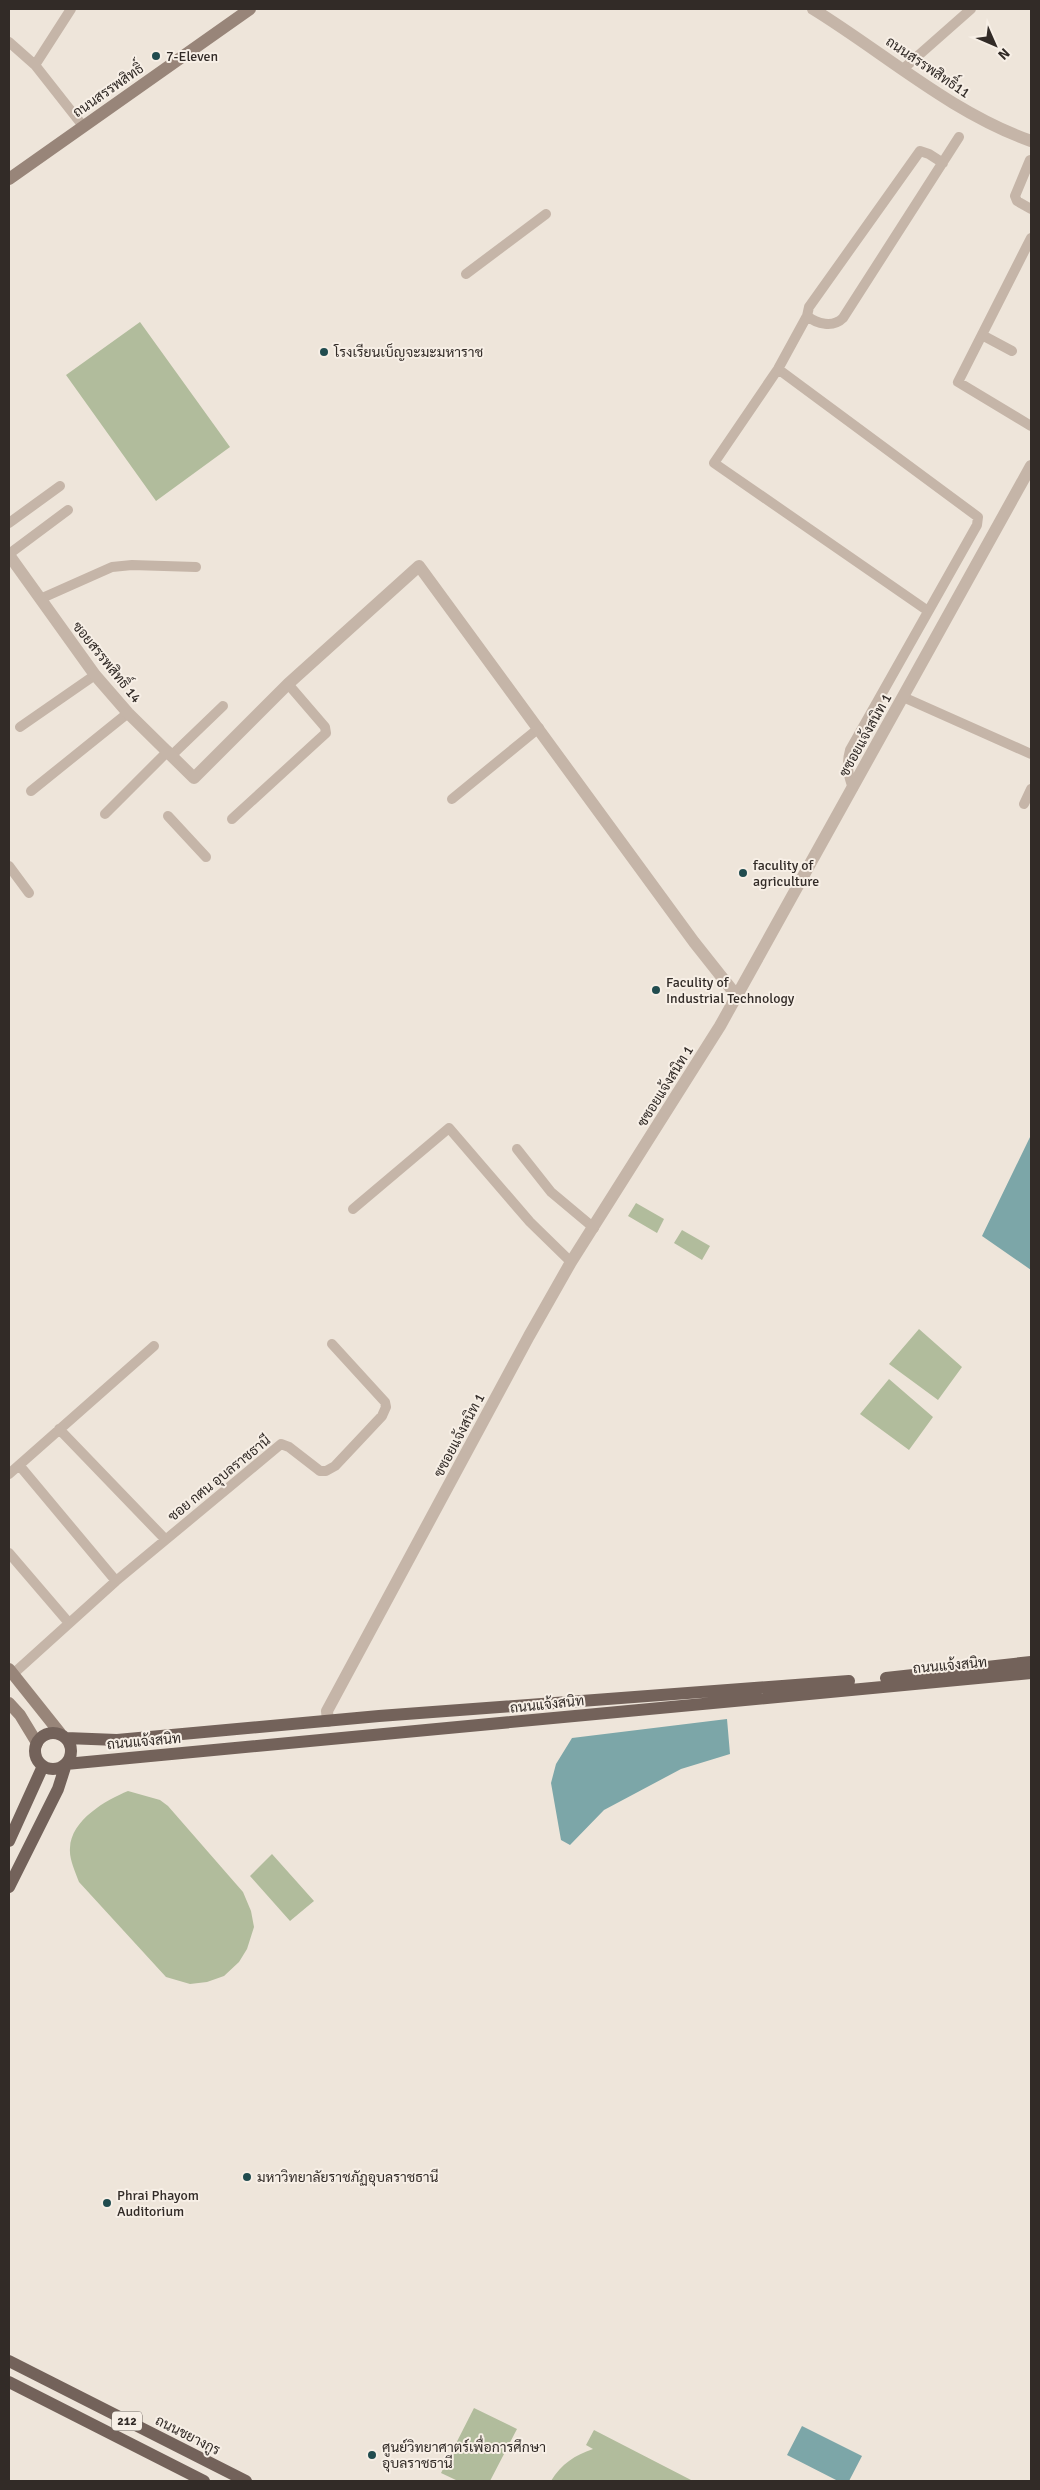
<svg xmlns="http://www.w3.org/2000/svg" width="1040" height="2490" font-family="Signika,Sarabun,sans-serif">
  <style>
    .green { fill: #b1bc9c }
    .water { fill: #7ca6a8 }
    .lines { fill: none; stroke-linecap: round; stroke-linejoin: round }
    .minor { stroke: #c5b5a8; stroke-width: 10 }
    .tertiary { stroke: #c5b5a8; stroke-width: 12 }
    .secondary { stroke: #988579; stroke-width: 12 }
    .primary { stroke: #73625a; stroke-width: 12 }
    .poi-dot { fill: #214c4f; stroke: #f7efe6; stroke-width: 2 }
    .labels { text-anchor: middle; stroke-width: 4; stroke-linejoin: round; paint-order: stroke }
    .shield { fill: #f7efe6; stroke: #6d6660; stroke-width: 1 }
    .shield-label { font-size: 12px; font-weight: bold; fill: #322b27 }
    .poi-label { font-size: 14px; fill: #322b27; stroke: #f7efe6; text-anchor: start }
    .street-label { font-size: 14px; fill: #322b27; stroke: #f7efe6 }
  </style>
  <rect width="100%" height="100%" fill="#eee5da"/>
  <path class="green" d="M140,322L230,447L156,501L66,375Z
    M636,1203L664,1219L657,1233L628,1216Z
    M682,1230L710,1246L702,1260L674,1243Z
    M919,1329L962,1367L938,1400L889,1364Z
    M889,1379L933,1417L909,1450L860,1414Z
    M128,1791L160,1800L168,1806L243,1892L251,1911L254,1927L247,1949L239,1962L224,1976L207,1982L190,1984L166,1977L79,1882C75,1871 69,1859 70,1848C71,1820 106,1800 128,1791Z
    M272,1854L314,1901L290,1921L250,1876Z
    M474,2408L517,2429L490,2481H458L441,2473Z
    M594,2430L693,2481H551C561,2464 575,2455 593,2449L586,2445Z"/>
  <path class="water" d="M1031,1135V1270L982,1236Z
    M727,1719L730,1754L681,1769L604,1810L570,1845L561,1840L551,1783L556,1764L572,1738Z
    M802,2426L862,2456L849,2481H838L787,2455Z"/>
  <g class="lines">
    <path class="minor" d="M71,9L35,65L83,126
      M9,42L35,65
      M903,69L971,9
      M1030,160L1015,196L1017,201L1031,209
      M1031,238L958,382L1031,426
      M466,274L546,214
      M807,316L809,307L920,151L929,154L943,163
      M982,335L1012,351
      M778,369L978,517L977,525L850,750C846,764 848,775 853,788
      M9,523L60,486
      M9,554L68,510
      M40,599L112,567L132,565L196,567
      M928,611L714,463L778,369L807,316C817,324 833,328 843,318L959,137
      M903,697L1031,754
      M20,727L95,675
      M172,755L223,706
      M31,791L128,713
      M452,799L539,728
      M1024,804L1031,789
      M105,814L168,751
      M168,816L206,857
      M232,819L326,733L325,727L288,684
      M9,866L29,893
      M517,1149L551,1192L594,1228
      M353,1209L449,1128L530,1222L571,1262
      M59,1429L165,1539
      M19,1465L116,1581
      M9,1474L154,1346
      M9,1553L69,1623
      M13,1674L116,1581L281,1444L289,1447L320,1471H326L335,1466L382,1416L386,1407L385,1402L332,1344"/>
    <path class="tertiary" d="M813,9C886,54 950,112 1031,141
      M9,555L95,675L128,713L194,778L288,684L419,566L694,942L736,995
      M328,1721L327,1711L529,1336L571,1262L720,1026L1031,466"/>
    <path class="secondary" d="M9,179L250,9
      M9,1669L60,1733
      M9,1703L20,1715L37,1743"/>
    <path class="primary" d="M886,1678L1031,1662
      M35 1751a18 18 0 1 1 36 0a18 18 0 1 1-36 0Z
      M66,1738L117,1740L379,1716L849,1681
      M66,1764L1031,1673
      M9,1841L43,1766
      M9,1887L58,1789L66,1764
      M9,2361L246,2481
      M9,2382L204,2481"/>
  </g>
  <g class="poi-dot">
    <circle cx="156" cy="56" r="5"/>
    <circle cx="324" cy="352" r="5"/>
    <circle cx="743" cy="873" r="5"/>
    <circle cx="656" cy="990" r="5"/>
    <circle cx="247" cy="2177" r="5"/>
    <circle cx="107" cy="2203" r="5"/>
    <circle cx="372" cy="2455" r="5"/>
  </g>
  <g class="labels">
    <rect class="shield" x="112" y="2411.5" width="30" height="19" rx="4"/>
    <g class="shield-label">
      <text x="127" y="2425">212</text>
    </g>
    <g class="poi-label">
      <text x="166" y="61">7-Eleven</text>
      <text x="334" y="357">โรงเรียนเบ็ญจะมะมหาราช</text>
      <text x="753" y="870">faculity of<tspan x="753" dy="16">agriculture</tspan></text>
      <text x="666" y="987">Faculity of<tspan x="666" dy="16">Industrial Technology</tspan></text>
      <text x="257" y="2182">มหาวิทยาลัยราชภัฏอุบลราชธานี</text>
      <text x="117" y="2200">Phrai Phayom<tspan x="117" dy="16">Auditorium</tspan></text>
      <text x="382" y="2452">ศูนย์วิทยาศาตร์เพื่อการศึกษา<tspan x="382" dy="16">อุบลราชธานี</tspan></text>
    </g>
    <g class="street-label">
      <text transform="translate(928 67) rotate(34)" y="5">ถนนสรรพสิทธิ์11</text>
      <text transform="translate(108 90) rotate(-35)" y="5">ถนนสรรพสิทธิ์</text>
      <text transform="translate(107 662) rotate(51)" y="5">ซอยสรรพสิทธิ์ 14</text>
      <text transform="translate(865 735) rotate(-61)" y="5">ซซอยแจ้งสนิท 1</text>
      <text transform="translate(665 1086) rotate(-58)" y="5">ซซอยแจ้งสนิท 1</text>
      <text transform="translate(459 1435) rotate(-62)" y="5">ซซอยแจ้งสนิท 1</text>
      <text transform="translate(219 1478) rotate(-39)" y="5">ซอย กศน อุบลราชธานี</text>
      <text transform="translate(950 1665) rotate(-5)" y="5">ถนนแจ้งสนิท</text>
      <text transform="translate(547 1704) rotate(-6)" y="5">ถนนแจ้งสนิท</text>
      <text transform="translate(144 1741) rotate(-5)" y="5">ถนนแจ้งสนิท</text>
      <text transform="translate(188 2435) rotate(27)" y="5">ถนนชยางกูร</text>
    </g>
  </g>
  <rect width="1040" height="2490" fill="none" stroke="#322b27" stroke-width="20"/>
  <g transform="translate(995 45) rotate(135)" stroke="#f7efe6" stroke-width="4" paint-order="stroke">
  <path d="M0-4L9 19L0 12L-9 19Z" fill="#322b27"/>
  <text y="-8" font-size="14" font-weight="bold" text-anchor="middle" fill="#322b27">N</text>
  </g>
</svg>
